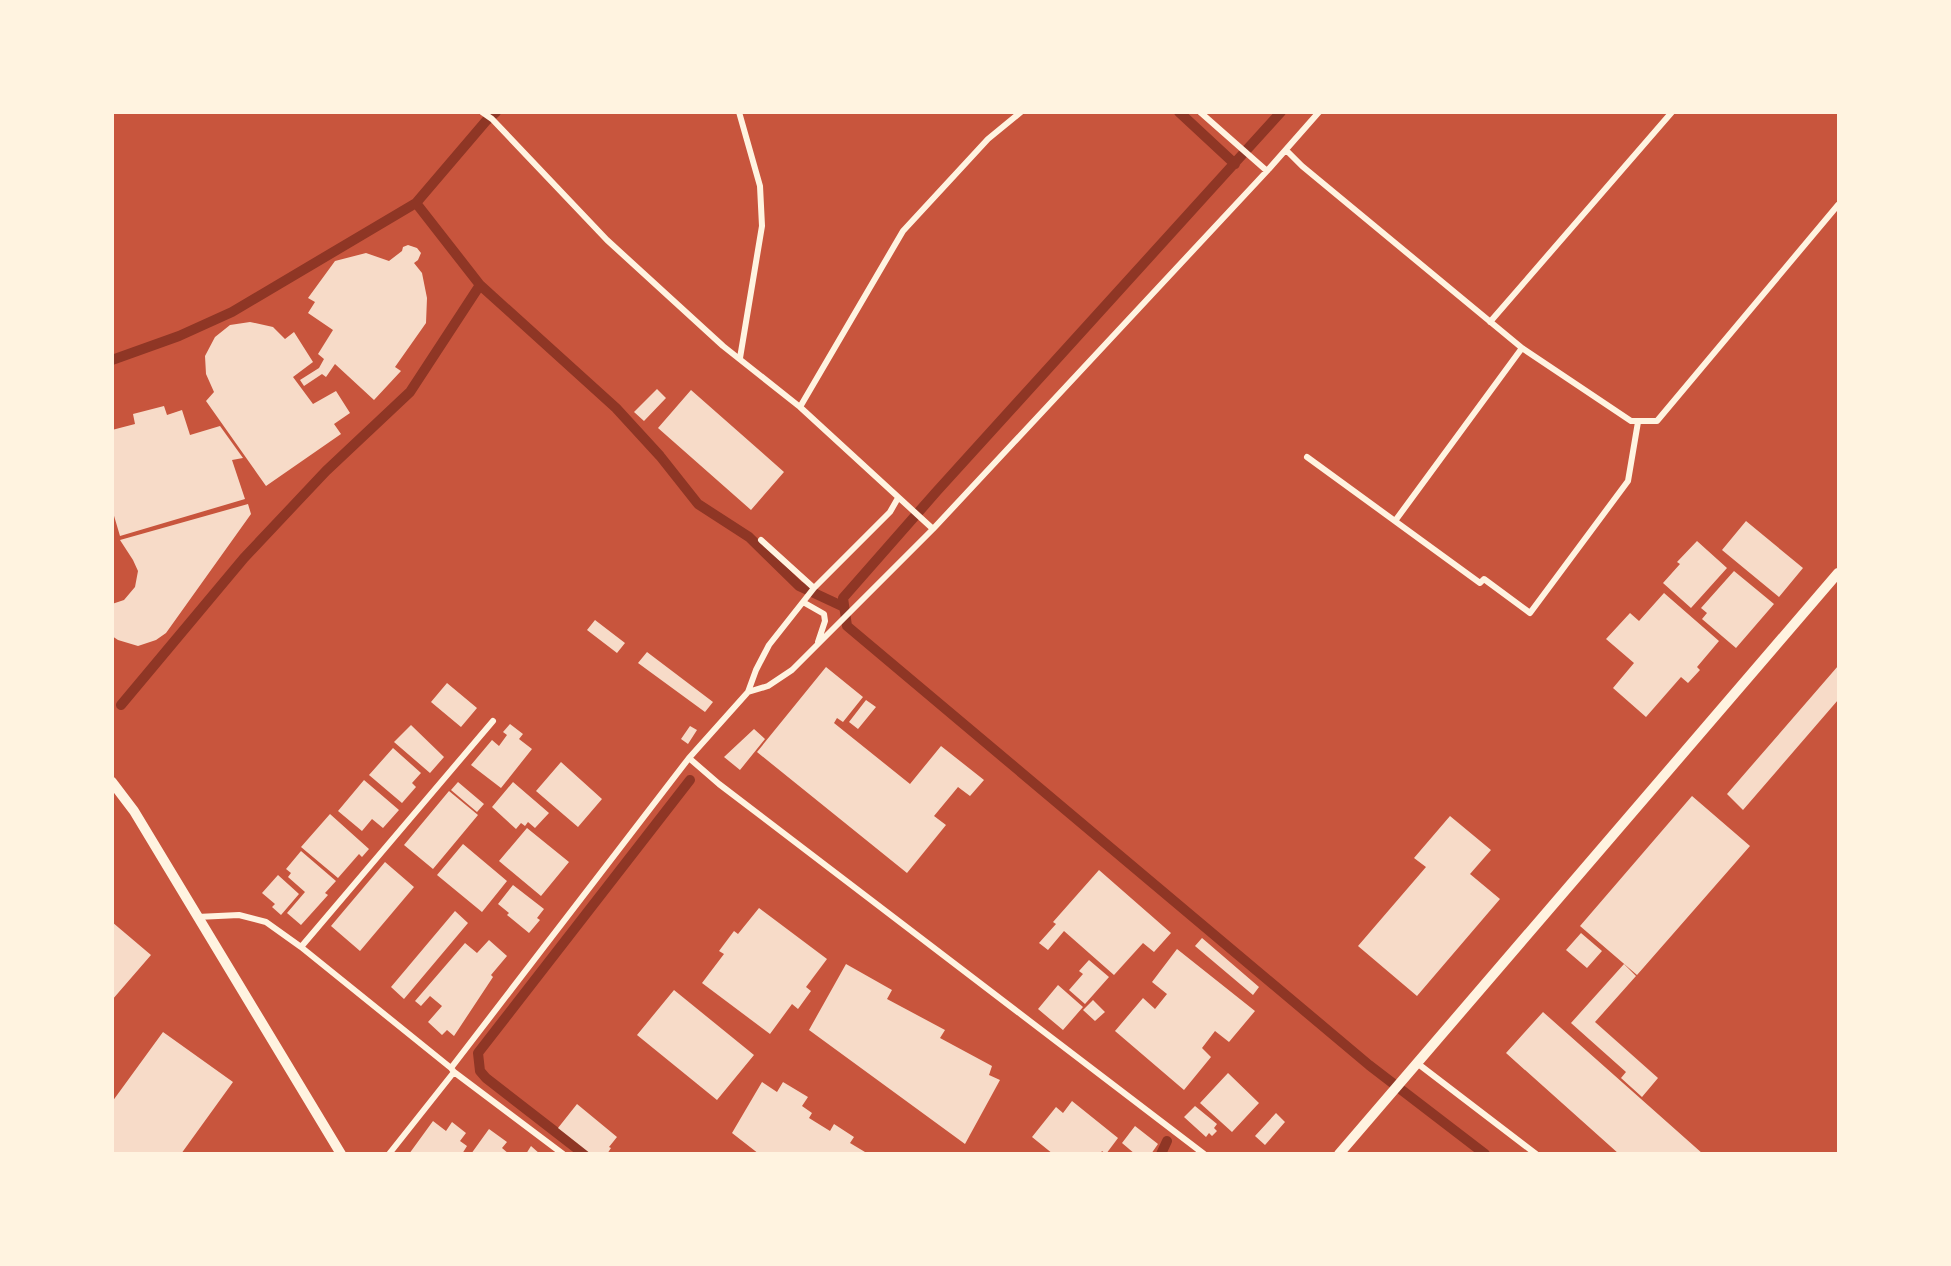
<svg xmlns="http://www.w3.org/2000/svg" width="1951" height="1266" font-family="'Archivo Narrow',sans-serif">
  <style>
    .lines { fill: none; stroke-linecap: round; stroke-linejoin: round }
    .stream { stroke: #8f3625; stroke-width: 10 }
    .building { fill: #f7dbc8 }
    .minor { stroke: #fff3e0; stroke-width: 6 }
    .tertiary { stroke: #fff3e0; stroke-width: 10 }
  </style>
  <rect width="100%" height="100%" fill="#c8553d"/>
  <g class="lines">
    <path class="stream" d="M1179,112L1235,164
      M1281,112L937,491L843,598L847,626L1369,1065L1485,1154
      M416,203L480,285L616,408L660,456L698,504L749,537L799,586L844,607
      M112,360L179,336L232,312L416,203L486,121L496,112
      M121,705L244,558L326,471L410,392L480,285
      M584,1154L486,1078L480,1071L478,1053L690,780
      M1161,1154L1167,1141"/>
  </g>
  <path class="building" d="M408,245L417,248L421,253L418,260L414,263L422,273L427,298L426,323L395,367L401,371L374,400L335,364L326,377L322,374L304,386L300,380L319,368L324,359L318,354L333,330L308,313L315,302L308,298L335,261L366,253L389,261L402,251L403,247Z
    M250,322L273,327L285,339L294,332L313,362L293,377L313,404L336,391L350,413L334,424L341,434L266,486L206,401L214,392L206,374L205,356L215,337L230,325Z
    M657,389L666,398L644,421L634,412Z
    M691,390L784,472L751,510L658,428Z
    M164,406L167,415L182,410L190,435L220,426L243,458L232,460L245,499L120,536L112,509V430L135,424L133,414Z
    M248,504L251,514L166,633L156,640L138,646L118,640L112,636V604L124,600L135,587L138,571L133,560L120,540Z
    M1746,521L1803,568L1779,597L1722,550Z
    M1697,541L1727,568L1691,608L1663,583L1680,564L1677,562Z
    M1734,571L1774,604L1736,648L1702,619L1707,613L1701,608Z
    M1664,593L1719,641L1697,667L1700,670L1688,683L1681,677L1646,717L1613,688L1634,663L1606,639L1630,613L1639,621Z
    M595,620L625,643L617,653L587,630Z
    M647,652L713,702L705,712L638,663Z
    M1838,666V700L1743,810L1727,794Z
    M826,667L863,697L843,722L837,718L834,723L910,784L941,746L984,780L970,796L958,787L934,816L946,825L907,873L757,752Z
    M447,683L477,708L461,727L431,702Z
    M866,700L876,707L858,729L849,722Z
    M510,724L523,734L519,739L532,749L501,788L471,765L492,740L499,746L507,735L503,732Z
    M411,725L444,757L430,773L394,742Z
    M690,726L697,730L688,744L681,739Z
    M754,729L765,739L740,770L724,757Z
    M393,748L421,773L412,783L416,787L402,803L369,775Z
    M561,762L602,799L578,827L536,791Z
    M364,780L399,810L383,828L372,819L362,831L338,811Z
    M458,782L484,804L477,812L451,790Z
    M513,782L549,813L535,828L528,822L525,826L521,823L516,829L492,807Z
    M449,791L478,815L433,869L404,845Z
    M1692,796L1750,846L1637,975L1580,926Z
    M330,814L369,849L362,857L359,854L338,878L301,847Z
    M1450,816L1491,850L1470,874L1500,899L1417,996L1358,946L1426,867L1414,858Z
    M527,828L569,862L541,896L499,861Z
    M463,844L507,881L482,912L437,875Z
    M301,851L336,881L325,893L328,895L301,925L287,913L305,892L288,877L291,873L286,869Z
    M385,862L414,887L360,951L331,926Z
    M1099,870L1171,933L1154,952L1143,943L1114,975L1064,931L1048,950L1039,943L1056,924L1053,922Z
    M278,875L299,894L281,915L272,907L275,904L262,893Z
    M513,885L544,909L537,918L540,920L529,933L507,915L509,913L498,904Z
    M759,908L827,959L806,987L811,991L798,1009L792,1004L770,1034L702,983L724,954L719,951L734,931L738,934Z
    M455,911L468,923L404,999L391,987Z
    M112,922L151,955L112,1000Z
    M1581,933L1602,951L1587,968L1566,950Z
    M1202,938L1259,987L1253,995L1195,946Z
    M489,940L507,956L491,975L493,977L454,1036L447,1030L442,1035L428,1022L442,1006L430,996L421,1006L415,1001L465,943L477,953Z
    M1177,949L1255,1011L1229,1042L1215,1031L1202,1048L1211,1057L1184,1090L1115,1031L1143,998L1155,1009L1167,994L1152,982Z
    M1089,960L1109,977L1085,1004L1069,990L1083,974L1079,971Z
    M846,964L892,990L887,999L945,1030L940,1038L992,1066L989,1075L1000,1080L965,1144L809,1030Z
    M1624,964L1636,976L1595,1022L1658,1078L1642,1097L1621,1078L1626,1072L1571,1023Z
    M1058,985L1083,1007L1063,1030L1038,1009Z
    M674,990L754,1055L717,1100L637,1035Z
    M1093,1000L1105,1012L1095,1021L1083,1010Z
    M1543,1012L1703,1154H1619L1506,1053Z
    M163,1032L233,1082L181,1154H112V1102Z
    M1228,1073L1259,1103L1232,1132L1200,1103Z
    M762,1082L777,1092L783,1082L808,1097L802,1106L812,1113L809,1118L830,1131L834,1124L854,1137L850,1143L865,1152L759,1154L732,1133Z
    M1072,1101L1118,1138L1106,1154L1102,1151L1100,1154H1053L1032,1137L1056,1107L1063,1113Z
    M577,1104L617,1137L609,1147L611,1148L607,1154H591L558,1128Z
    M1195,1106L1217,1124L1214,1128L1217,1131L1212,1136L1209,1133L1206,1137L1184,1117Z
    M1276,1113L1285,1122L1265,1145L1255,1136Z
    M433,1121L446,1131L452,1122L466,1133L460,1141L467,1146L462,1154H409Z
    M1135,1126L1158,1144L1151,1154H1135L1122,1143Z
    M489,1129L507,1142L502,1148L509,1154H471Z
    M531,1146L540,1154H526Z"/>
  <g class="lines">
    <path class="minor" d="M482,112L492,119L607,240L723,346L800,407L933,529
      M739,112L760,186L762,226L740,358
      M1200,112L1267,171
      M1286,150L1302,166L1522,348L1631,421H1657L1838,205
      M1490,322L1672,112
      M800,407L903,231L988,139L1021,112
      M1307,457L1480,583L1484,579L1530,613L1628,481L1638,422
      M1395,521L1522,348
      M761,540L814,588
      M803,602L824,614L825,621L818,642
      M748,692L756,670L769,645L814,588L890,512L898,498
      M689,758L719,784L1204,1154
      M197,917L239,915L266,922L301,947L451,1068
      M301,947L493,721
      M1417,1063L1536,1154
      M454,1072L563,1154
      M389,1154L454,1072L451,1068L689,758L748,692L768,686L792,670L933,529L1267,171L1319,112"/>
    <path class="tertiary" d="M112,782L134,811L341,1154
      M1339,1154L1838,573"/>
  </g>
  <rect width="1951" height="1266" fill="none" stroke="#fff3e0" stroke-width="228"/>
</svg>
